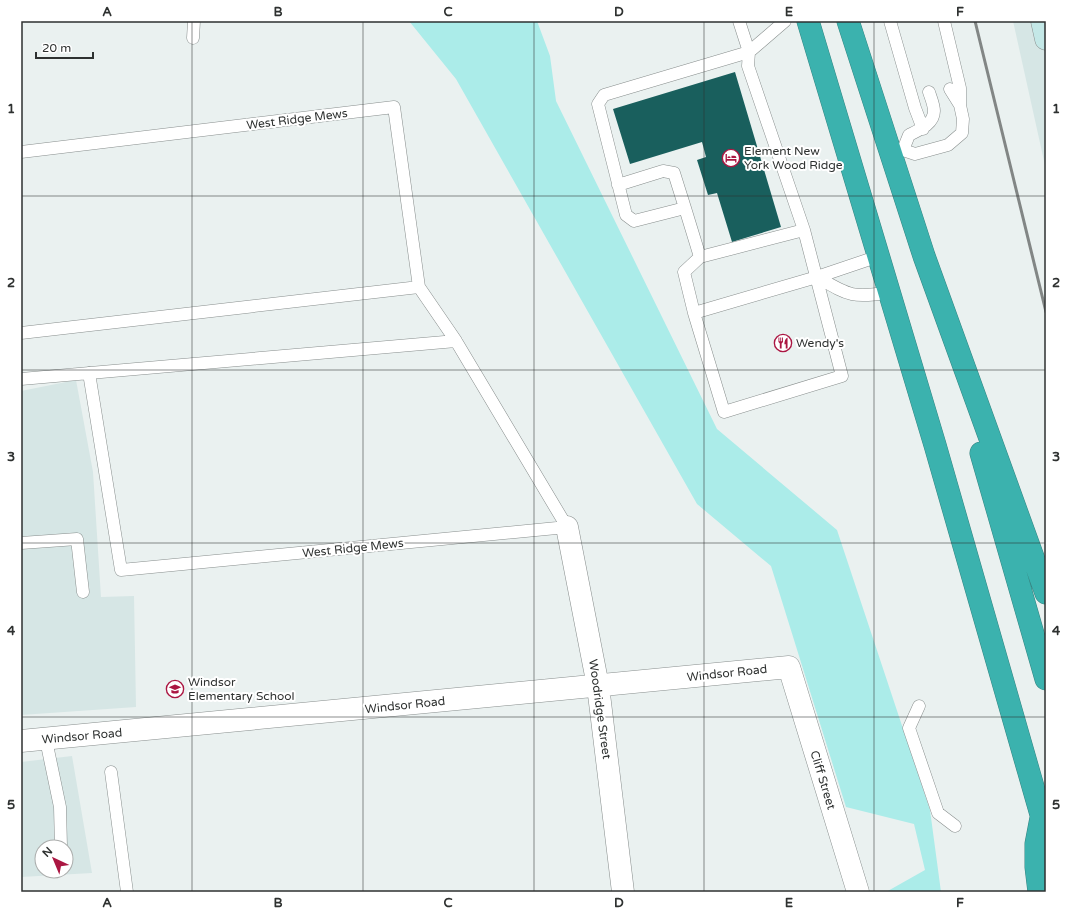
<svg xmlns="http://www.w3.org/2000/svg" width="1067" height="913" font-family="'Varela Round',sans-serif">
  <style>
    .built { fill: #d6e6e5; fill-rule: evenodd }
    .green { fill: #abece9 }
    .building { fill: #195f5d }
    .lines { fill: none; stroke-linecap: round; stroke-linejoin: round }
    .lane-casing { stroke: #888e8d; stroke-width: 13 }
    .street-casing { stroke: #888e8d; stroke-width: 23 }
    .secondary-casing { stroke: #888e8d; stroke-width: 23 }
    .highway-casing { stroke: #368582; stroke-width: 23 }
    .lane { stroke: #fff; stroke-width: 12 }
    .street { stroke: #fff; stroke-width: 22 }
    .secondary { stroke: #c4e8e7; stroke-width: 22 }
    .highway { stroke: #3bb2ae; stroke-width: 22 }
    .rail { stroke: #828685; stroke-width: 3 }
    .grid { fill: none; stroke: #2e3130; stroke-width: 1; stroke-opacity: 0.55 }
    .labels { text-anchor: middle; stroke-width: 4; stroke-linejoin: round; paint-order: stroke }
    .street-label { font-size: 12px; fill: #2e3130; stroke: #fff }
    .poi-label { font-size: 12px; fill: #2e3130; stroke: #fff; text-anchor: start }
    .neatline { fill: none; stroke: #2e3130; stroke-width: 1.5 }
    .grid-label { font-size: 13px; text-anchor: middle; font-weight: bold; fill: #2e3130 }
  </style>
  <rect width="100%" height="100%" fill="#eaf1f0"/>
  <path class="built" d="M1013,21H1046V170Z
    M76,380L93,472L101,597L134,596L136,707L21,715V391Z
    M72,756L92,873L21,877V762ZM42,847H66V871H42Z"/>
  <path class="green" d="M409,21H537L550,56L556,101L717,429L837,530L930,810L941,892H886L925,870L914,824L846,807L771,566L697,504L456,79Z"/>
  <path class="building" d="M735,72L781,227L732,242L717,193L708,195L697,160L706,157L702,142L630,164L613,109Z"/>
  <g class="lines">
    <defs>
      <path id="lane" d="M739,21L749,52L604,95L598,104L626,215L634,221L685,208L700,257L804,230
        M785,21L749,52L748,66L804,230L842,376L724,412L694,313L817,277L879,256
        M890,21L915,108L923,129
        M193,38L194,21
        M950,89L960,105
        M903,150L909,135C919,130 934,124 934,111C934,105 931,98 929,92
        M21,152L394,107L419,287L456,341L567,527L121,570L89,373
        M891,154L903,150L915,154L948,145L962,133L963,119L960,105V88L944,21
        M618,185L663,171L674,173L685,208
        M817,277C848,295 853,299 889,292
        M694,313L684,272L700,257
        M21,333L419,287
        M21,379L456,341
        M21,543L77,539L83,592
        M919,706L909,728L938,813L955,826
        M46,740L60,807L61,847
        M111,772L127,892"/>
      <path id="street" d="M567,527L598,686L623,892
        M21,741L789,667L858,892"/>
      <path id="secondary" d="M1042,21L1046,39"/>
      <path id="highway" d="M808,21L935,445L1046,832
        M848,21L924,256L1046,593
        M981,453L1046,679
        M1039,892L1036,867V844L1041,818"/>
    </defs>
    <use href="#lane" class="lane-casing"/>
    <use href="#street" class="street-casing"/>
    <use href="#secondary" class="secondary-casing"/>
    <use href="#highway" class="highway-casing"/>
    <use href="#lane" class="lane"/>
    <use href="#street" class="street"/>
    <use href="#secondary" class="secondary"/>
    <use href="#highway" class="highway"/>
    <path class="rail" d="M975,21L1046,312"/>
  </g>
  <path class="grid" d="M192,21V892M363,21V892M534,21V892M704,21V892M874,21V892M21,196H1046M21,370H1046M21,543H1046M21,717H1046"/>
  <defs>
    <symbol id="hotel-ring" viewBox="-11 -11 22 22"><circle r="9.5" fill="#fff" stroke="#ab1642" stroke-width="1.5"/><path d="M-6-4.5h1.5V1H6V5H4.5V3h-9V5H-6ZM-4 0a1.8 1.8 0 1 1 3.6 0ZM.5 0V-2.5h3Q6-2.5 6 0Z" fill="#ab1642"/></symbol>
    <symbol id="restaurant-ring" viewBox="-11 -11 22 22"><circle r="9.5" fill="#fff" stroke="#ab1642" stroke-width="1.5"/><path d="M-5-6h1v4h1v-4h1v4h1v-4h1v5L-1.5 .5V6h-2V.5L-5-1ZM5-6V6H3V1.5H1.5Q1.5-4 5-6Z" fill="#ab1642"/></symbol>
    <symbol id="school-ring" viewBox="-11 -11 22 22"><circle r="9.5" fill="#fff" stroke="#ab1642" stroke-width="1.5"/><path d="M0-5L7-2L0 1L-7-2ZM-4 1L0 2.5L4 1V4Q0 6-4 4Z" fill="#ab1642"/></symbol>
  </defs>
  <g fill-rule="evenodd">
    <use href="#hotel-ring" x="721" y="148" width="20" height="20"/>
    <use href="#restaurant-ring" x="773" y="333" width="20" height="20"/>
    <use href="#school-ring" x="165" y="679" width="20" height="20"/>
  </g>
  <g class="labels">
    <g class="street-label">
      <text transform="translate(297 119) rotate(-7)" y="4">West Ridge Mews</text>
      <text transform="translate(353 548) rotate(-6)" y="4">West Ridge Mews</text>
      <text transform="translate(727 673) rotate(-6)" y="4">Windsor Road</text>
      <text transform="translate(405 705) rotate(-6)" y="4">Windsor Road</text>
      <text transform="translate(600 709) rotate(82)" y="4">Woodridge Street</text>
      <text transform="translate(82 736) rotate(-5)" y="4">Windsor Road</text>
      <text transform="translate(823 780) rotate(73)" y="4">Cliff Street</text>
    </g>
    <g class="poi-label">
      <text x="744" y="155">Element New<tspan x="744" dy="14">York Wood Ridge</tspan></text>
      <text x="796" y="347">Wendy's</text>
      <text x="188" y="686">Windsor<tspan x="188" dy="14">Elementary School</tspan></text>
    </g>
  </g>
  <rect width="1067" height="913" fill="none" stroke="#ffffff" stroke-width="44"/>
  <g transform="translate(54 859) rotate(316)"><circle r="19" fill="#ffffff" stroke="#abadac"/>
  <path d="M0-3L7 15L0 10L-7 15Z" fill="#ab1642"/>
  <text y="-6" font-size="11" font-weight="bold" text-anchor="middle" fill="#2e3130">N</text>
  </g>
  <path d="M36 52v6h57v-6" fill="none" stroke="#2e3130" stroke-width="2"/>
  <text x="42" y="52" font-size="12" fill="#2e3130" stroke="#ffffff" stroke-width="3" paint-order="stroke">20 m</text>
  <rect x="22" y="22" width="1023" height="869" class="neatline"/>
  <g class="grid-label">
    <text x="107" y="16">A</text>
    <text x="278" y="16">B</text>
    <text x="448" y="16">C</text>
    <text x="619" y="16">D</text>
    <text x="789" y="16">E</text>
    <text x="960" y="16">F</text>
    <text x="11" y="113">1</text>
    <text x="1056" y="113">1</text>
    <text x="11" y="287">2</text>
    <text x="1056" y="287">2</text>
    <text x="11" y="461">3</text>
    <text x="1056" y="461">3</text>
    <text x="11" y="635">4</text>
    <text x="1056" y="635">4</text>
    <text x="11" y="809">5</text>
    <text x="1056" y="809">5</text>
    <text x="107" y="907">A</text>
    <text x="278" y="907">B</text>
    <text x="448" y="907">C</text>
    <text x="619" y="907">D</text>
    <text x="789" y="907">E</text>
    <text x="960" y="907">F</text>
  </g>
</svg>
